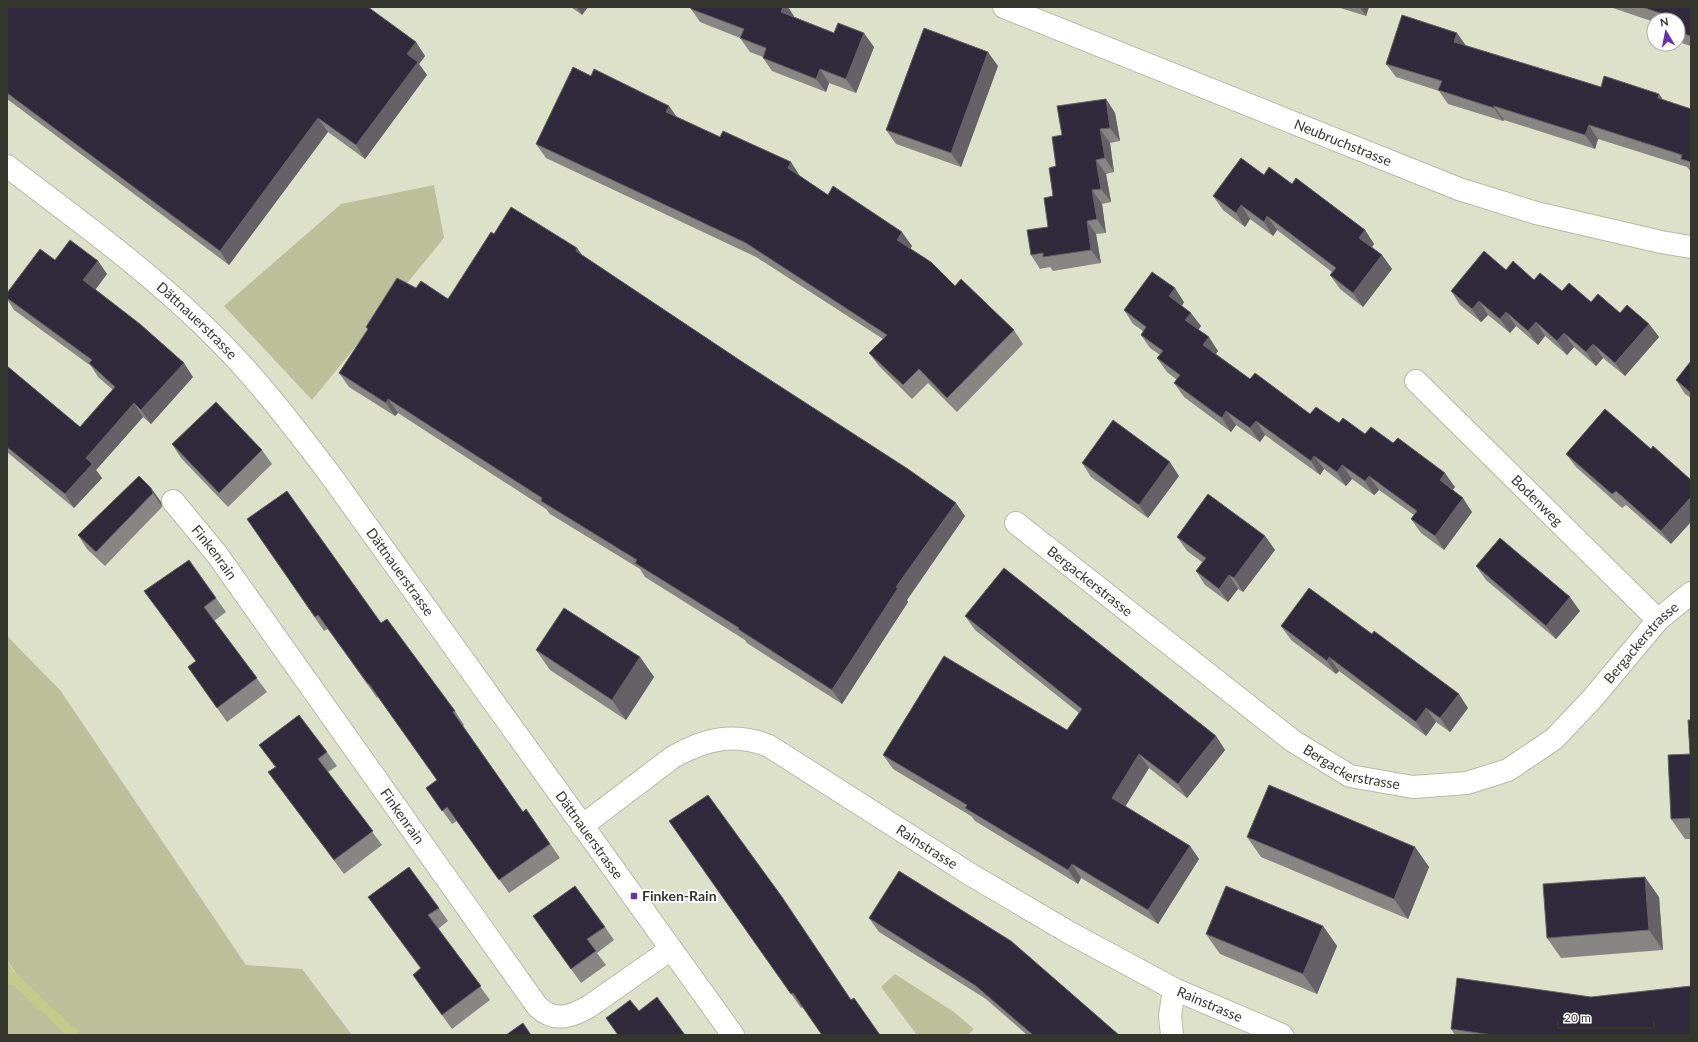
<svg xmlns="http://www.w3.org/2000/svg" width="1698" height="1042" font-family="Lato,sans-serif">
  <style>
    .green { fill: #bbc09a }
    .water { fill: #c3cb8a }
    .lines { fill: none; stroke-linecap: round; stroke-linejoin: round }
    .stream { stroke: #c3cb8a; stroke-width: 10 }
    .street-casing { stroke: #b6baa2; stroke-width: 24 }
    .street { stroke: #fff; stroke-width: 22 }
    .wall { fill: #888682 }
    .shaded-wall { fill: #656166 }
    .building { fill: #312a3c; stroke: #656166 }
    .poi-dot { fill: #6831a7; stroke: #fff; stroke-width: 1.5 }
    .labels { text-anchor: middle; stroke-width: 4; stroke-linejoin: round; paint-order: stroke }
    .street-label { font-size: 14px; fill: #35362d; stroke: #fff }
    .poi-label { font-size: 14px; font-weight: bold; fill: #35362d; stroke: #fff; text-anchor: start }
  </style>
  <rect width="100%" height="100%" fill="#dee1c9"/>
  <path class="green" d="M434,185L444,238L312,400L224,306L341,204Z
    M7,636L60,690L246,965L302,969L352,1035H7V985L16,984L18,981L15,972L7,960Z
    M895,974L954,1012L974,1029L968,1035H917L881,987Z"/>
  <path class="water" d="M7,960L17,978L18,981L13,985H7Z"/>
  <g class="lines">
    <path class="stream" d="M7,972L74,1035"/>
    <defs>
      <g id="street">
        <path id="s1" d="M1004,7L1459,189L1536,213L1661,242L1691,247"/>
        <path id="s2" d="M7,166C75,218 145,268 206,328C252,372 291,423 329,473L733,1035"/>
        <path id="s3" d="M1416,381L1658,620"/>
        <path id="s4" d="M173,501L216,553L537,1006C554,1023 571,1017 590,1006L671,949"/>
        <path id="s5" d="M1016,523L1293,741L1350,776L1413,787L1467,783L1508,770L1554,739L1592,699L1658,620L1691,593"/>
        <path id="s6" d="M582,826L673,757C705,739 733,732 769,746L968,873L1070,933L1174,989L1282,1035"/>
        <path d="M1172,1035L1170,1016L1174,989"/>
      </g>
    </defs>
    <use href="#street" class="street-casing"/>
    <use href="#street" class="street"/>
  </g>
  <path class="wall" d="M7,7L416,42L425,56L419,64L427,75L365,159L328,132L229,265L7,99Z
    M571,7H588L582,15Z
    M690,7H788L794,17L834,33L874,47L856,93L829,83L826,92L772,71L763,58V57L750,52L740,38L700,22L691,9V7Z
    M1337,7H1369L1366,16Z
    M1610,7H1691V46L1678,42V20H1654V22Z
    M1466,46L1601,87L1664,100L1691,109V172L1687,167L1598,139L1595,149L1504,120L1503,121L1448,104L1439,91L1396,77L1386,64Z
    M998,66L961,167L896,144L886,130Z
    M591,76L669,106L676,117L800,176L828,195L912,246L910,248L955,286L1014,330L1023,344L957,412L928,383L912,399L879,366L869,353L883,339L756,257L546,158L536,144Z
    M1106,99L1115,113L1120,141L1110,143L1114,172L1106,174L1111,202L1102,204L1106,233L1096,234L1101,263L1053,271L1050,267L1040,269L1031,255L1048,227L1056,166Z
    M1264,175L1292,184L1365,230L1374,244L1372,247L1382,255L1392,269L1363,307L1340,289L1330,275L1332,272L1277,230L1273,236L1250,219L1245,227L1223,210L1213,196Z
    M494,234L577,248L582,255L965,516L907,600L908,602L842,704L747,643L745,640L645,577L640,569L550,514L546,509L398,413L395,416L349,387L339,373L368,330L366,327L416,288L448,299Z
    M55,260L98,261L107,274L95,290L193,377L151,424L143,417L96,470L102,478L74,508L7,452V366L80,427L113,390L98,377L91,366L14,310L7,299V293Z
    M1506,270L1649,324L1659,337L1625,376L1603,358L1596,366L1574,347L1567,355L1545,336L1538,345L1516,326L1510,333L1488,315L1481,322L1460,305L1451,291Z
    M1184,302L1182,306L1201,326L1198,330L1218,351L1216,354L1250,379L1310,414L1339,423L1365,434L1393,443L1455,487L1452,490L1472,512L1444,550L1421,533L1411,519L1414,515L1379,490L1374,495L1352,479L1346,486L1324,469L1320,475L1265,435L1260,442L1236,425L1231,432L1184,397L1174,383L1177,380L1167,372L1157,358L1160,355L1150,348L1141,335L1143,331L1133,324L1124,310Z
    M1691,361V398L1685,394L1676,380Z
    M1605,409L1671,544L1626,505L1622,508L1576,467L1566,454Z
    M172,444L262,450L272,464L228,507L181,458Z
    M1082,463L1179,476L1148,518L1091,477Z
    M151,488L161,502L162,507L105,566L87,549L78,535Z
    M247,519L381,623L455,711L464,725L463,726L523,812L526,809L560,858L509,893L457,821L452,824L426,788L437,780L378,697L377,698L328,629L324,631Z
    M1265,536L1275,550L1243,592L1238,589L1228,602L1205,585L1196,571L1202,562L1187,551L1177,537Z
    M1476,566L1580,611L1556,639L1486,580Z
    M144,591L216,598L226,612L214,621L267,692L227,722L188,667L196,661Z
    M965,616L1216,736L1225,750L1187,798L1149,768L1125,806L1190,846L1199,859L1158,924L1081,878L1078,884L975,821L971,816L893,769L883,755L1067,730L1079,713L975,630Z
    M1281,626L1468,708L1450,732L1436,722L1426,736L1339,671L1336,674L1291,640Z
    M536,650L640,657L654,677L626,720L550,670Z
    M1691,720V839H1685L1671,819L1690,754Z
    M259,745L327,752L337,766L328,772L382,845L344,874L268,772L275,767Z
    M669,821L851,1000L880,1035L803,1007L801,1008Z
    M1247,837L1415,847L1429,867L1408,919L1261,857Z
    M368,897L439,908L448,921L438,929L490,1000L452,1029L413,975L420,968Z
    M1659,897L1663,950L1561,958L1547,938Z
    M533,916L605,927L614,940L597,953L606,965L581,983Z
    M869,918L1119,1035H1027L986,999L879,932Z
    M1323,926L1337,946L1317,994L1220,954L1206,934Z
    M1451,1029L1691,1035H1455Z"/>
  <path class="shaded-wall" d="M577,7H588L582,15Z
    M783,7H788L794,16L791,25L781,12Z
    M1360,7H1369L1366,16Z
    M864,33L874,47L856,93L846,79Z
    M1457,33L1467,47L1454,42Z
    M416,42L425,56L419,64L427,75L365,159L356,145L407,54Z
    M988,52L998,66L961,167L951,153Z
    M820,69L829,83L826,92L816,79Z
    M1659,94L1669,108L1658,98Z
    M1106,99L1115,113L1120,141L1110,128Z
    M669,106L679,120L666,112Z
    M1494,106L1504,120L1503,121L1494,108Z
    M318,118L328,132L229,265L220,251Z
    M1589,125L1598,139L1595,149L1585,135Z
    M1100,129L1110,143L1114,172L1105,158Z
    M1096,160L1106,174L1111,202L1101,189Z
    M791,162L800,176L788,168Z
    M1092,190L1102,204L1106,233L1097,219Z
    M1241,205L1250,219L1245,227L1236,213Z
    M1267,216L1277,230L1273,236L1264,222Z
    M1087,221L1096,234L1101,263L1091,250Z
    M1365,230L1374,244L1369,251L1359,238Z
    M902,232L912,246L907,254L897,240Z
    M577,248L587,262L576,251Z
    M1382,255L1392,269L1363,307L1353,293Z
    M98,261L107,274L92,294L83,280Z
    M1175,288L1184,302L1179,310L1169,296Z
    M1479,301L1488,315L1481,322L1472,309Z
    M1506,312L1516,326L1510,333L1500,319Z
    M1191,313L1201,326L1195,334L1185,320Z
    M1536,322L1545,336L1538,345L1528,331Z
    M1649,324L1659,337L1625,376L1615,363Z
    M1564,333L1574,347L1567,355L1557,341Z
    M1209,337L1218,351L1212,359L1203,345Z
    M1593,344L1603,358L1596,366L1586,352Z
    M184,363L193,377L151,424L141,410Z
    M388,399L398,413L395,416L386,403Z
    M134,403L143,417L96,470L102,478L74,508L65,494L86,458Z
    M1226,411L1236,425L1231,432L1222,418Z
    M1256,421L1265,435L1260,442L1250,428Z
    M1314,456L1324,469L1320,475L1311,461Z
    M1170,462L1179,476L1148,518L1139,505Z
    M1342,465L1352,479L1346,486L1337,472Z
    M1445,473L1455,487L1449,494L1440,480Z
    M1369,476L1379,490L1374,495L1365,481Z
    M151,488L161,502L162,507L153,493Z
    M1691,497V522L1671,544L1661,531Z
    M1463,498L1472,512L1444,550L1435,536Z
    M956,503L965,516L907,600L908,602L842,704L832,690L896,587Z
    M1265,536L1275,550L1243,592L1234,578Z
    M1229,575L1238,589L1228,602L1219,589Z
    M1570,597L1580,611L1556,639L1546,626Z
    M640,657L654,677L626,720L612,700Z
    M1329,657L1339,671L1336,674L1327,661Z
    M1459,694L1468,708L1450,732L1440,718Z
    M1426,708L1436,722L1426,736L1416,722Z
    M1216,736L1225,750L1187,798L1178,784Z
    M1139,754L1149,768L1122,812L1112,798Z
    M1190,846L1199,859L1158,924L1148,910Z
    M1415,847L1429,867L1408,919L1394,899Z
    M1072,864L1081,878L1078,884L1068,870Z
    M1645,877L1659,897L1663,950L1649,930Z
    M1323,926L1337,946L1317,994L1303,974Z"/>
  <path class="building" d="M7,7H368L416,42L407,54L418,62L356,145L318,118L220,251L7,93Z
    M691,7H783L781,12L834,33L838,23L864,33L846,79L820,69L816,79L763,58L766,48L740,38L744,29L691,9Z
    M1642,7H1691V36L1678,32V20H1661L1663,14Z
    M1402,15L1457,33L1454,42L1601,87L1604,76L1659,94L1658,98L1691,109V162L1681,159L1682,155L1589,125L1585,135L1494,106V108L1438,90L1442,81L1386,64Z
    M924,28L988,52L951,153L886,130Z
    M573,67L591,76L594,69L669,106L666,112L720,137L723,131L791,162L788,168L828,195L833,186L902,232L897,240L931,262L955,286L961,279L1014,330L947,398L919,369L903,385L869,353L887,335L746,243L536,144Z
    M1106,99L1110,128L1100,129L1105,158L1096,160L1101,189L1092,190L1097,219L1087,221L1091,250L1043,257V253L1031,255L1027,230L1048,227L1044,198L1053,196L1049,168L1056,166L1052,137L1062,135L1057,106Z
    M1241,158L1264,175L1269,167L1292,184L1296,178L1365,230L1359,238L1382,255L1353,293L1330,275L1336,268L1267,216L1264,222L1241,205L1236,213L1213,196Z
    M511,207L577,248L576,251L744,363L908,469L956,503L896,587L898,588L832,690L738,629L739,628L635,563L637,560L541,501L542,498L388,399L386,403L339,373L368,329L366,327L397,278L416,288L421,281L448,299L491,232L494,234Z
    M70,240L98,261L83,280L140,324L184,363L141,410L134,403L86,458L92,464L65,494L7,447V366L80,427L115,387L89,363L92,360L7,298V293L40,249L55,260Z
    M1484,251L1506,270L1513,261L1534,280L1540,273L1562,291L1569,283L1591,302L1598,294L1620,313L1627,305L1649,324L1615,363L1593,344L1586,352L1564,333L1557,341L1536,322L1528,331L1506,312L1500,319L1479,301L1472,309L1451,291Z
    M1152,272L1175,288L1169,296L1191,313L1185,320L1209,337L1203,345L1250,379L1255,373L1310,414L1316,407L1339,423L1343,418L1365,434L1371,427L1393,443L1398,438L1445,473L1440,480L1463,498L1435,536L1411,519L1417,511L1369,476L1365,481L1342,465L1337,472L1314,456L1311,461L1256,421L1250,428L1226,411L1222,418L1174,383L1180,375L1157,358L1163,351L1141,335L1146,327L1124,310Z
    M1691,361V393L1676,380Z
    M216,402L262,450L219,493L172,444Z
    M1605,409L1651,449L1653,446L1691,480V497L1661,531L1616,491L1612,494L1566,454Z
    M1113,420L1170,462L1139,505L1082,463Z
    M139,476L151,488L153,493L96,552L78,535Z
    M287,491L381,623L387,619L455,711L453,712L523,812L526,809L550,844L499,880L447,807L442,811L426,788L437,780L369,684H368L318,615L315,617L247,519Z
    M1208,494L1265,536L1234,578L1229,575L1219,589L1196,571L1206,558L1177,537Z
    M1500,538L1570,597L1546,626L1476,566Z
    M189,560L216,598L204,607L257,678L217,708L188,667L196,661L144,591Z
    M1004,568L1216,736L1178,784L1139,754L1112,798L1190,846L1148,910L1072,864L1068,870L965,808L967,805L883,755L944,656L1067,730L1082,709L965,616Z
    M1309,588L1372,634L1374,631L1459,694L1440,718L1426,708L1416,722L1329,657L1327,661L1281,626Z
    M564,608L640,657L612,700L536,650Z
    M299,715L327,752L318,759L373,831L334,860L268,772L276,767L259,745Z
    M1688,720H1691V818L1671,819L1668,755L1690,754Z
    M1269,785L1415,847L1394,899L1247,837Z
    M708,795L782,897L851,1000L854,998L880,1035H822L793,993L791,994L669,821Z
    M409,867L439,908L428,915L481,986L442,1015L413,975L421,968L368,897Z
    M899,871L1011,941L1119,1035H1033L976,986L869,918Z
    M1645,877L1649,930L1547,938L1543,884Z
    M575,886L605,927L587,939L596,951L571,969L533,916Z
    M1226,886L1323,926L1303,974L1206,934Z
    M1457,978L1591,997L1691,986V1035H1492L1451,1029Z
    M657,997L685,1035H618L606,1018L630,1000L639,1011Z
    M523,1023L531,1035H506Z"/>
  <rect class="poi-dot" x="630" y="892" width="8" height="8" rx="2"/>
  <g class="labels">
    <g class="street-label">
      <text dy="5" stroke="none"><textPath href="#s1" startOffset="365">Neubruchstrasse</textPath></text>
      <text dy="5" stroke="none"><textPath href="#s2" startOffset="245">Dättnauerstrasse</textPath></text>
      <text dy="5" stroke="none"><textPath href="#s3" startOffset="170">Bodenweg</textPath></text>
      <text dy="5" stroke="none"><textPath href="#s4" startOffset="66">Finkenrain</textPath></text>
      <text dy="5" stroke="none"><textPath href="#s2" startOffset="569">Dättnauerstrasse</textPath></text>
      <text dy="5" stroke="none"><textPath href="#s5" startOffset="94">Bergackerstrasse</textPath></text>
      <text dy="5" stroke="none"><textPath href="#s5" startOffset="766">Bergackerstrasse</textPath></text>
      <text dy="5" stroke="none"><textPath href="#s5" startOffset="418">Bergackerstrasse</textPath></text>
      <text dy="5" stroke="none"><textPath href="#s4" startOffset="390">Finkenrain</textPath></text>
      <text dy="5" stroke="none"><textPath href="#s2" startOffset="893">Dättnauerstrasse</textPath></text>
      <text dy="5" stroke="none"><textPath href="#s6" startOffset="402">Rainstrasse</textPath></text>
      <text dy="5" stroke="none"><textPath href="#s6" startOffset="726">Rainstrasse</textPath></text>
    </g>
    <g class="poi-label">
      <text x="642" y="901">Finken-Rain</text>
    </g>
  </g>
  <rect width="1698" height="1042" fill="none" stroke="#35362d" stroke-width="16"/>
  <g transform="translate(1666 32) rotate(350)"><circle r="19" fill="#ffffff" stroke="#aeafab"/>
  <path d="M0-3L7 15L0 10L-7 15Z" fill="#6831a7"/>
  <text y="-6" font-size="11" font-weight="bold" text-anchor="middle" fill="#35362d">N</text>
  </g>
  <path d="M1558 1022v6h96v-6" fill="none" stroke="#35362d" stroke-width="2"/>
  <text x="1564" y="1022" font-size="12" fill="#35362d" stroke="#ffffff" stroke-width="3" paint-order="stroke">20 m</text>
</svg>
